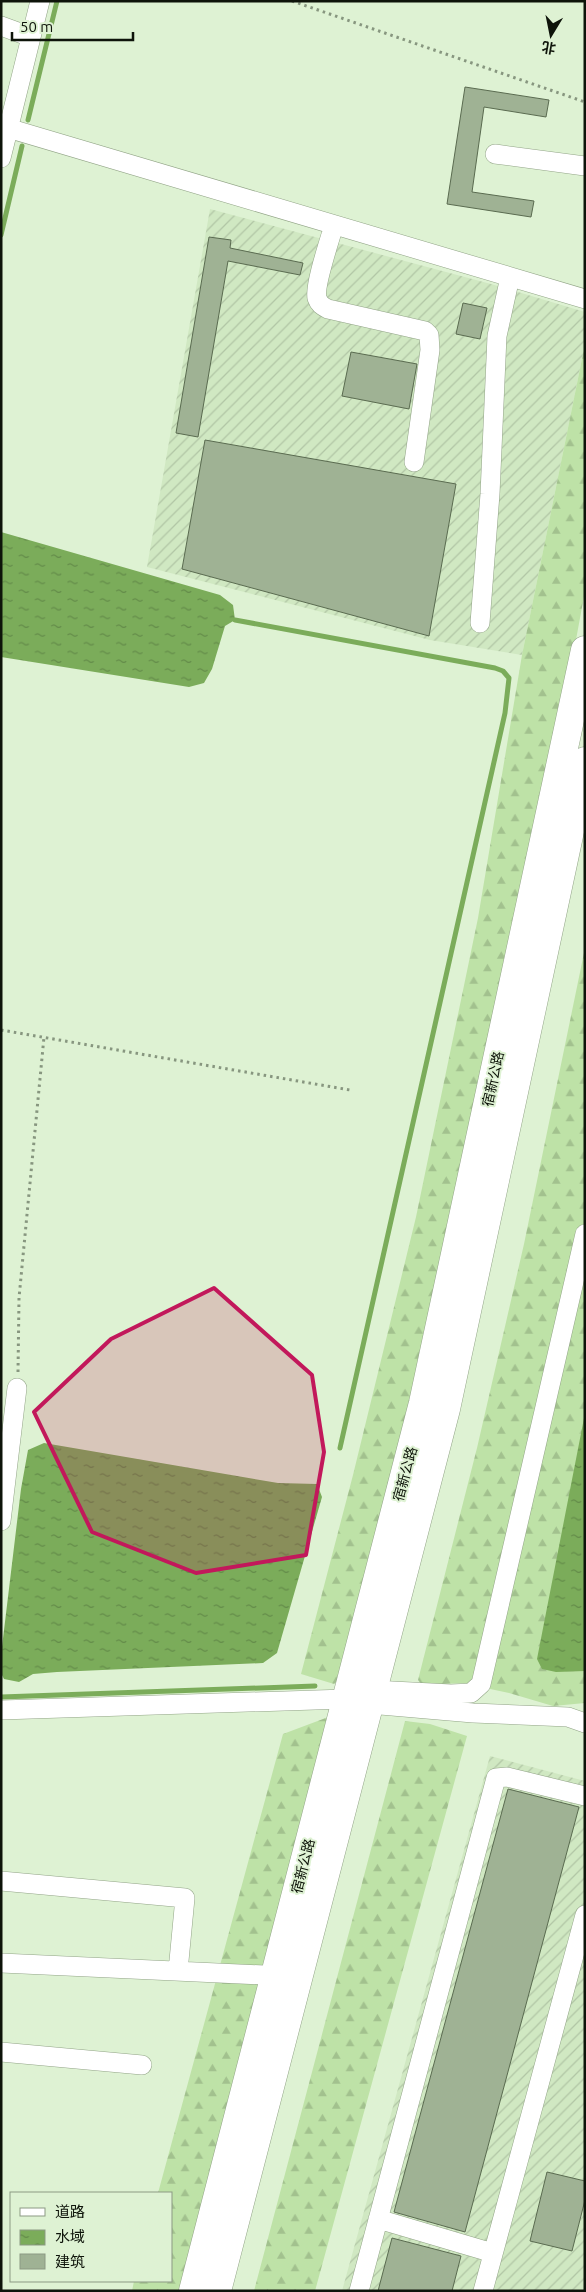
<svg xmlns="http://www.w3.org/2000/svg" width="586" height="2292" font-family="Ubuntu,'Noto Sans SC',sans-serif">
  <style>
    .industrial { fill: url(#industrial-furrows) }
    .forest { fill: url(#forest-firs) }
    .water { fill: url(#water-ripples) }
    .lines { fill: none; stroke-linecap: round; stroke-linejoin: round }
    .stream { stroke: #7bac5a; stroke-width: 5 }
    .building { fill: #9fb294; stroke: #5a6b50 }
    .minor-casing { stroke: #92a487; stroke-width: 20 }
    .highway-casing { stroke: #92a487; stroke-width: 29 }
    .path { stroke: #87967f; stroke-width: 3; stroke-dasharray: 2.5 4; stroke-linecap: butt }
    .minor { stroke: #fff; stroke-width: 19 }
    .highway { stroke: #fff; stroke-width: 28 }
    .marked { fill: #c2185b; fill-opacity: 0.2; stroke: #c2185b; stroke-width: 4; stroke-linejoin: round }
    .labels { text-anchor: middle; stroke-width: 4; stroke-linejoin: round; paint-order: stroke }
    .street-label { font-size: 14px; fill: #0e140a; stroke: #def2d3 }
  </style>
  <defs>
    <pattern id="industrial-furrows" width="10" height="10" patternUnits="userSpaceOnUse" patternTransform="scale(1.25)"><rect width="10" height="10" fill="#d0e8c2"/><path d="M-1 1l2-2M0 10L10 0M9 11l2-2" fill="none" stroke="#b1c6a5"/></pattern>
    <pattern id="forest-firs" width="22" height="20" patternUnits="userSpaceOnUse" patternTransform="scale(1.25)"><rect width="22" height="20" fill="#bee2a7"/><path d="M5 1l3.5 6h-7zM16 11l3.5 6h-7z" fill="#a2c18e"/></pattern>
    <pattern id="water-ripples" width="26" height="14" patternUnits="userSpaceOnUse" patternTransform="scale(1.25)"><rect width="26" height="14" fill="#7bac5a"/><path d="M2 4q2-2 4 0t4 0M15 11q2-2 4 0t4 0" fill="none" stroke="#638b49"/></pattern>
  </defs>
  <rect width="100%" height="100%" fill="#def2d3"/>
  <path class="industrial" d="M210,209L491,284L585,312V344L522,655L430,640L147,567Z
    M490,1756L585,1781V2291H342Z"/>
  <path class="forest" d="M585,344V591L568,683L413,1403L344,1675L334,1684L301,1674L353,1475L416,1217L478,918L522,655Z
    M585,948V1703L553,1706L509,1693L462,1683L422,1685L418,1680L477,1448L524,1244Z
    M331,1716L182,2291H132L134,2281H171V2193H158L283,1734Z
    M405,1721L430,1724L467,1736L315,2291H254Z"/>
  <path class="water" d="M1,532L220,595L233,605L235,620L225,626L212,669L204,683L189,687L1,657Z
    M585,1413V1671L556,1672L542,1669L537,1659Z
    M44,1443L278,1483L317,1484L322,1497L277,1653L263,1663L57,1672L33,1674L19,1682L4,1679L1,1673V1655L21,1489L28,1450Z"/>
  <g class="lines">
    <path class="stream" d="M28,120L57,1
      M1,235L22,146
      M235,620L495,668L503,671L509,678L505,713L340,1448
      M1,1697L315,1686"/>
  </g>
  <path class="building" d="M465,87L549,100L546,117L484,107L472,192L534,201L531,217L447,204Z
    M209,237L231,240L230,248L303,263L300,275L228,261L198,437L176,433Z
    M463,303L487,308L480,339L456,334Z
    M351,352L417,364L409,409L342,396Z
    M205,440L456,484L429,636L182,569Z
    M508,1789L579,1807L465,2232L394,2212Z
    M547,2172L585,2181V2200L572,2251L530,2241Z
    M392,2238L461,2256L452,2291H378Z"/>
  <g class="lines">
    <defs>
      <path id="minor" d="M1,26L31,37
        M1,126L585,299
        M495,154L585,166
        M1,158L40,1
        M334,225C330,239 314,286 317,298C319,304 322,306 328,309L425,331L429,335L430,350L414,462
        M480,623L490,494L497,336L510,277
        M1,1521L17,1388
        M373,1690L451,1694L471,1693L481,1684L585,1234
        M369,1704L473,1713L568,1717L585,1723
        M1,1710L346,1699
        M1,1881L185,1898L178,1971
        M1,1963L285,1976
        M1,2052L142,2065
        M378,2219L493,2253
        M359,2291L496,1778L507,1777L585,1796
        M483,2291L585,1915"/>
      <path id="highway" d="M193,2291L423,1403L585,650
        M217,2291L446,1409L585,761"/>
    </defs>
    <use href="#minor" class="minor-casing"/>
    <use href="#highway" class="highway-casing"/>
    <path class="path" d="M292,1L585,102
      M1,1030L350,1090
      M18,1372L19,1298L44,1037"/>
    <use href="#minor" class="minor"/>
    <use href="#highway" class="highway"/>
  </g>
  <path class="marked" d="M214,1288L312,1375L324,1452L306,1555L196,1573L92,1532L34,1412L111,1339Z"/>
  <g class="labels">
    <g class="street-label">
      <text transform="translate(493 1079) rotate(-78)" y="5">宿新公路</text>
      <text transform="translate(405 1474) rotate(-75)" y="5">宿新公路</text>
      <text transform="translate(303 1866) rotate(-76)" y="5">宿新公路</text>
    </g>
  </g>
  <rect width="586" height="2292" fill="none" stroke="#0e140a" stroke-width="5"/>
  <rect x="10" y="2192" width="162" height="90" fill="#def2d3" stroke="#8b9983"/>
  <rect x="20" y="2208" width="25" height="8" fill="#ffffff" stroke="#8b9983"/>
  <text x="55" y="2217" font-size="15" fill="#0e140a">道路</text>
  <rect x="20" y="2230" width="25" height="15" fill="url(#water-ripples)" stroke="#8b9983"/>
  <text x="55" y="2242" font-size="15" fill="#0e140a">水域</text>
  <rect x="20" y="2254" width="25" height="15" fill="#9fb294" stroke="#8b9983"/>
  <text x="55" y="2267" font-size="15" fill="#0e140a">建筑</text>
  <g transform="translate(551 35) rotate(190)" stroke="#def2d3" stroke-width="4" paint-order="stroke">
  <path d="M0-4L9 19L0 12L-9 19Z" fill="#0e140a"/>
  <text y="-8" font-size="14" font-weight="bold" text-anchor="middle" fill="#0e140a">北</text>
  </g>
  <path d="M12 32v8h121v-8" fill="none" stroke="#0e140a" stroke-width="2.5"/>
  <text x="20" y="32" font-size="15" fill="#0e140a" stroke="#def2d3" stroke-width="4" paint-order="stroke">50 m</text>
</svg>
